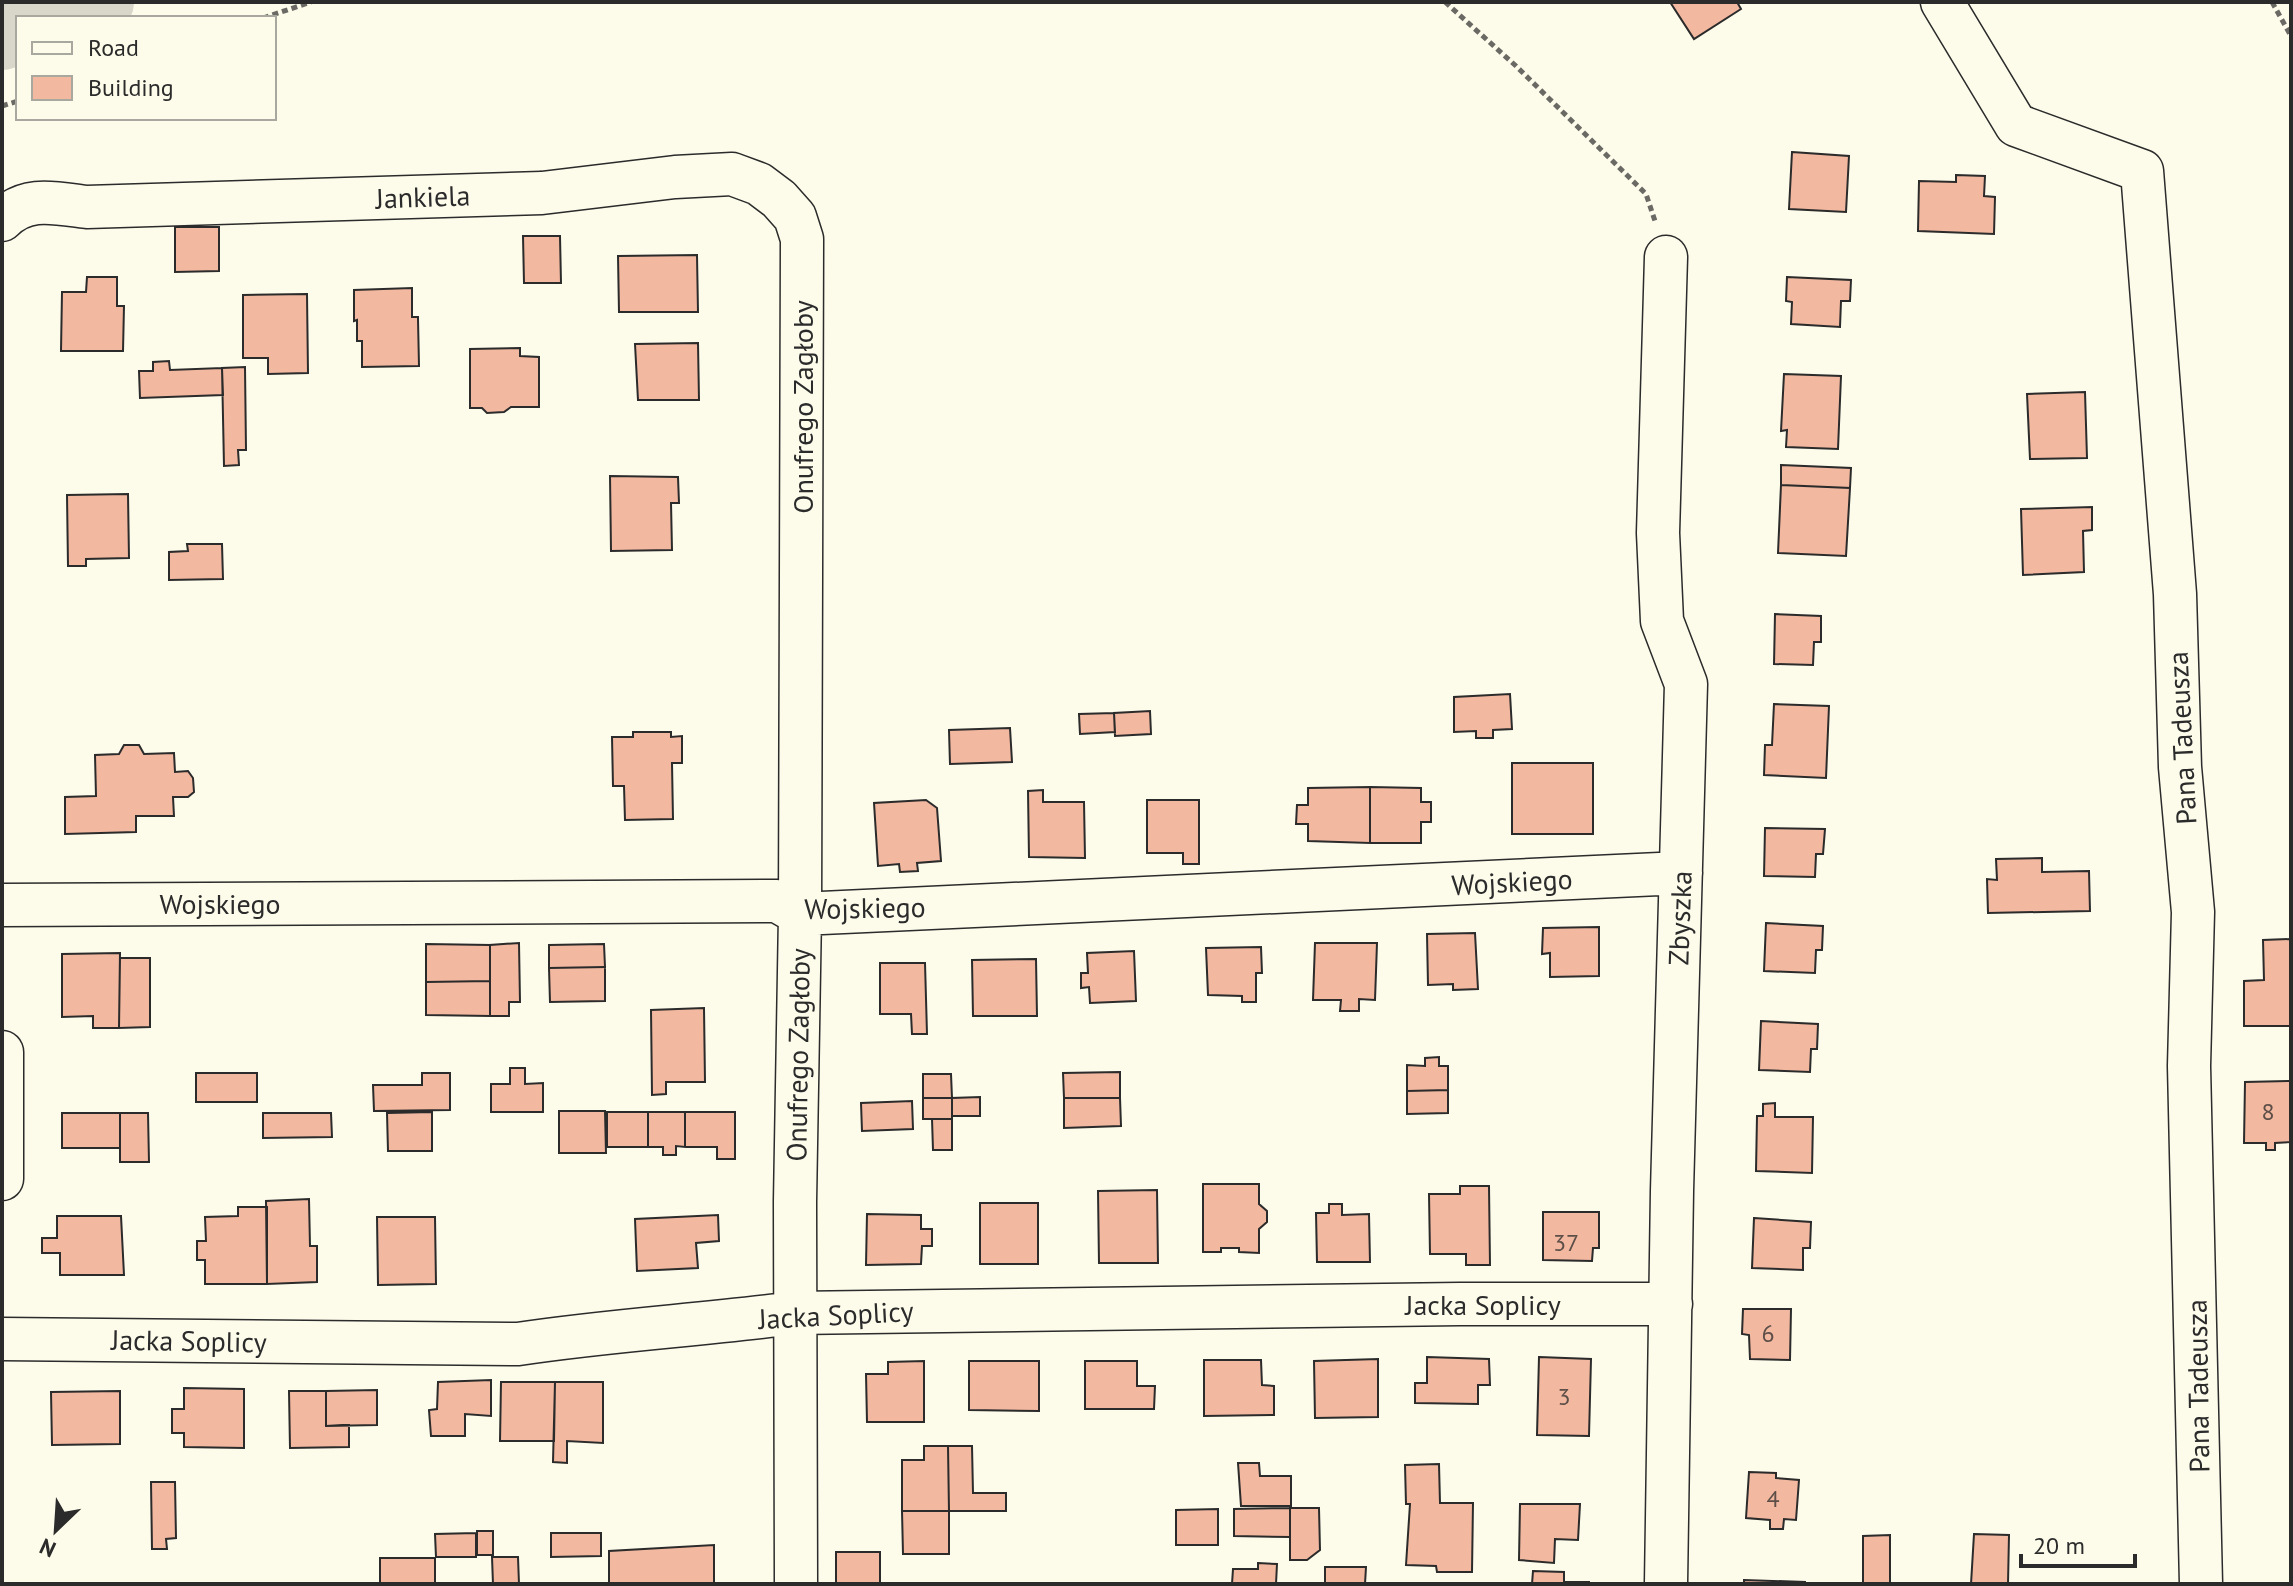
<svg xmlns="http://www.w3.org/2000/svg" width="2293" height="1586" font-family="'PT Sans',sans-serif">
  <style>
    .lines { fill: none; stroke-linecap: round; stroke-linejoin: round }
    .river { stroke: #d8d7c9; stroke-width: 68 }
    .building { fill: #f2b8a0; stroke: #2b2b2b; stroke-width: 2 }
    .minor-casing { stroke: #2b2b2b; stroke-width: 45 }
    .path { stroke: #6a6964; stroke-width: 5; stroke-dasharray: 6 4; stroke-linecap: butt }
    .minor { stroke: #fdfbea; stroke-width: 42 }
    .labels { text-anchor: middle; stroke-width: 6; stroke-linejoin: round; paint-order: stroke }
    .number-label { font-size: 24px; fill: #5d4e48 }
    .street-label { font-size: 28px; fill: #2b2b2b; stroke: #fdfbea }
  </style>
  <rect width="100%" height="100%" fill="#fdfbea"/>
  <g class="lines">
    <path class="river" d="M53,18L100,2
      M2,36L18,30"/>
  </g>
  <path class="building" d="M1670,2H1737L1741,9L1694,39Z
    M1792,152L1849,156L1846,212L1789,209Z
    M1956,175L1985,176L1984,196L1995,197L1994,234L1918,231L1919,181L1956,182Z
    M175,227H219V271L175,272Z
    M523,236H560L561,283H524Z
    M697,255L698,312H619L618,256Z
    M87,277H117V306H124L123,351H61L62,292H86Z
    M1787,277L1851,280L1850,301H1841L1840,327L1791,324L1792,302L1786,301Z
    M412,288V317H418V319L419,366L362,367V341H357V320L354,321V290Z
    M307,294L308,373L268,374V358H243V295Z
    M698,343L699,400H638L635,344Z
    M520,348V356L539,357V407H511L504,412L487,413L482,408H470V349Z
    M169,361L170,370L222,368L223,395L140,398L139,371H153V362Z
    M245,367L246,450H238L239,465L224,466L222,368Z
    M1784,374L1841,376L1838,449L1786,447L1787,430L1781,431Z
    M2085,392L2087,458L2030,459L2027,394Z
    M1781,465L1851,468L1850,488L1781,485Z
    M610,476L678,477L679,503H671L672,550L611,551Z
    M1781,485L1850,488L1846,556L1778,553Z
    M128,494L129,558L86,559V566H68L67,495Z
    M2092,507V530L2083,531L2084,572L2023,575L2021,509Z
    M187,544H222L223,579L169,580V552L188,551Z
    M1775,614L1821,616V642H1814L1813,665L1774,664Z
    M1510,694L1512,729L1493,730V738H1476V731L1454,732V697Z
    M1774,704L1829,706L1826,778L1764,775L1765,745H1772Z
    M1150,711L1151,734L1115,736L1114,713Z
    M1114,713L1115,732L1080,734L1079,714Z
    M1010,728L1012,762L950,764L949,730Z
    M633,732H671V737L682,736V763H672L673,819L625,820L624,786H613L612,737H633Z
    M124,745H139L144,754L174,753L175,772L188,771L193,778L194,792L188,797H173L174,816H136V832L65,834V797L96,796L95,755L119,754Z
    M1512,763H1593V834H1512Z
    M1370,787V843L1308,841V824H1296L1297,805H1308V788Z
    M1370,787L1421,788V802H1431V822H1421V843H1370Z
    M1043,790V802H1084L1085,858L1029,857L1028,791Z
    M926,800L937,808L941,861L917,863L918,871L900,872L899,864L878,866L874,803Z
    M1147,800H1199V864H1183V853H1147Z
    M1765,828L1825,829L1823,854H1816L1815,877L1764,876Z
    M2042,858V872L2089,871L2090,911L1988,913L1987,879L1997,880L1996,859Z
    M1766,923L1823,926L1822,950H1816L1815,973L1764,971Z
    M1599,927V976L1550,977V953L1542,954L1543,928Z
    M1475,933L1478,989L1453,990V984L1428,985L1427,934Z
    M2291,939V1026H2244V981L2264,980L2263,940Z
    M519,943L520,1002H509V1016H490V945Z
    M1315,943H1377L1375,1000L1359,999V1011H1340L1341,1000H1313Z
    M426,944L490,945V981L426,982Z
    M604,944L605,967L549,968V945Z
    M1261,947L1262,973H1256V1002H1242V996L1208,995L1206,948Z
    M1134,951L1136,1001L1090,1003L1089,987L1081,988V973H1088L1087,953Z
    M120,953L119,1028H93V1016L62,1017V954Z
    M120,958H150V1027L119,1028Z
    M1036,959L1037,1016H973L972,960Z
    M880,963H925L927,1034H912L911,1014H880Z
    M605,967V1001L550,1002L549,968Z
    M490,981V1016L426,1015V982Z
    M704,1008L705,1082H666V1094L652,1095L651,1010Z
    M1761,1021L1818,1024L1817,1049H1811L1810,1072L1759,1070Z
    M1439,1057V1066H1448V1090L1407,1091V1065L1425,1066V1058Z
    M510,1068H525V1084L543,1083V1112H491V1084H510Z
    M1120,1072V1098H1064L1063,1073Z
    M196,1073H257V1102H196Z
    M422,1073H450V1110L374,1111L373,1085H422Z
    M923,1074H951L952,1098H923Z
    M2291,1081V1142L2275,1143V1150H2266V1143H2244L2245,1082Z
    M1448,1090V1113L1407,1114V1091Z
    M980,1097V1116H952V1098Z
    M923,1098H952V1119H923Z
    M1064,1098H1120L1121,1126L1064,1128Z
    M912,1101L913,1129L862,1131L861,1103Z
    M1775,1103V1117H1813L1812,1173L1756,1171L1757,1116H1763V1104Z
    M559,1111H605L606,1153H559Z
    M432,1112V1151H388L387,1113Z
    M607,1112H648V1147H607Z
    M648,1112H685V1147L676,1146V1155H663V1147H648Z
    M685,1112H735V1159H717V1147H685Z
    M62,1113H120V1148H62Z
    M120,1113H148L149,1162H120Z
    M263,1113H331L332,1137L263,1138Z
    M932,1119H952V1150H933Z
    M1203,1184H1259V1204L1267,1211V1222L1259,1229V1253L1239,1252V1248H1221V1252H1203Z
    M1460,1186H1489L1490,1265H1466V1254H1430L1429,1194H1460Z
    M1157,1190L1158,1263H1099L1098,1191Z
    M309,1199L310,1246H317V1282L267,1284L266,1201Z
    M980,1203H1038V1264H980Z
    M1329,1204H1342V1215L1369,1214L1370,1262H1317L1316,1213H1329Z
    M238,1207H267V1284H205V1260H197V1241H206L205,1217L238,1216Z
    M1543,1212H1599V1248H1593L1592,1261L1543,1260Z
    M867,1214L921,1215V1229H932V1246H922L921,1264L866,1265Z
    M718,1215L719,1241L696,1243L698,1268L637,1271L635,1219Z
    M57,1216H121L124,1275H60V1253H42V1238H57Z
    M377,1217H435L436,1284L378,1285Z
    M1754,1218L1811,1222L1810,1248H1803V1270L1752,1268Z
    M1743,1309H1791L1790,1360L1750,1359L1749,1335L1742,1334Z
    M1427,1357L1489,1359L1490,1385H1478V1404L1415,1403V1383H1427Z
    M1539,1357L1591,1359L1589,1436L1537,1435Z
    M1378,1359V1417L1315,1418L1314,1361Z
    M1204,1360H1261L1262,1385L1274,1386V1415L1204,1416Z
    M924,1361V1422H867L866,1374H888V1362Z
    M969,1361H1039V1411L969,1410Z
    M1085,1361H1137V1386H1155L1154,1409H1085Z
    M491,1380V1416L465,1414V1436H431L429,1410L437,1409L438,1382Z
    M501,1382H555L554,1441H500Z
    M555,1382H603V1443L567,1441V1463L553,1462Z
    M184,1388L244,1389V1448L184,1447V1433H172V1409H184Z
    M377,1390V1425L326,1426V1391Z
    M120,1391V1444L52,1445L51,1392Z
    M289,1391H326V1426L349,1425V1447L290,1448Z
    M924,1446H948L949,1511H902V1460H924Z
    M948,1446H972L973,1493H1006V1511H949Z
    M1238,1463H1259L1260,1476H1291V1506H1241Z
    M1439,1464L1440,1503H1473L1472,1572H1437L1436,1566L1406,1565L1410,1504H1406L1405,1465Z
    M1749,1472L1776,1473V1478L1799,1480L1796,1520L1784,1519L1783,1529H1770V1520L1746,1518Z
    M151,1482H175L176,1538L166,1539L167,1549H152Z
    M1520,1504H1580L1578,1540L1555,1539L1554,1563L1519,1560Z
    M1290,1508H1319L1320,1550L1307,1560H1290Z
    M1290,1508V1537L1234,1536V1509Z
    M1218,1509V1545H1176V1510Z
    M902,1511H949V1554H903Z
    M477,1531H493V1555H477Z
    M476,1533V1557H436L435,1534Z
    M551,1533H601V1556L551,1557Z
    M1974,1534L2009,1535L2008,1584H1971Z
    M1890,1535V1584H1863V1536Z
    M714,1545V1584H609V1551Z
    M836,1552H880V1584H836Z
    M492,1557H518L519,1584H493Z
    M380,1558H435V1584H380Z
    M1258,1563L1277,1564L1276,1584H1232L1233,1569H1258Z
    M1325,1567H1366L1365,1584H1325Z
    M1533,1571L1564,1572V1582H1589V1584H1532Z
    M1744,1580L1805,1582V1584H1744Z"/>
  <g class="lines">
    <defs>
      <path id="minor" d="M1942,2L2016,125L2142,171L2175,594L2180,767L2193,912L2189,1066L2201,1584
        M2,220C26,195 55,203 87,207L542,193L675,177L732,174L759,184L779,199L795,217L802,239L800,914L795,1202L796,1584
        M2,905L777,901L800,914L1681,873
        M2,1052V1179
        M2,1339L518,1344C610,1330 702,1325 794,1313L1460,1304H1671
        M1666,1584L1672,1191L1686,684L1662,621L1658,533L1666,257"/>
    </defs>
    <use href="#minor" class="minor-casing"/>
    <path class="path" d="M1445,2L1516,66L1646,194L1655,221
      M2272,2L2291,36
      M263,18L311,2
      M2,106L18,101"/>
    <use href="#minor" class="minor"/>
  </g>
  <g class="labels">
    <g class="number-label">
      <text x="2268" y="1120">8</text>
      <text x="1566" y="1251">37</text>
      <text x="1768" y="1342">6</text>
      <text x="1564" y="1405">3</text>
      <text x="1773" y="1507">4</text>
    </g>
    <g class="street-label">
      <text transform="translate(423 197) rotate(-2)" y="10">Jankiela</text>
      <text transform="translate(803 407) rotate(-90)" y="10">Onufrego Zagłoby</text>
      <text transform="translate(2182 738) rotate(-93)" y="10">Pana Tadeusza</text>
      <text transform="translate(1512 882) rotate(-3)" y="10">Wojskiego</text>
      <text x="220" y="914">Wojskiego</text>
      <text transform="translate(865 908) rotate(-1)" y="10">Wojskiego</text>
      <text transform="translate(1680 918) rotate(-88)" y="10">Zbyszka</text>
      <text transform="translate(798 1055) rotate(-89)" y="10">Onufrego Zagłoby</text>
      <text x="1483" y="1315">Jacka Soplicy</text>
      <text transform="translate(836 1315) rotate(-3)" y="10">Jacka Soplicy</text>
      <text transform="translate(189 1341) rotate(1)" y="10">Jacka Soplicy</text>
      <text transform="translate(2198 1386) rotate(-91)" y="10">Pana Tadeusza</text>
    </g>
  </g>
  <rect width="2293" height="1586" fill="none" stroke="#2b2b2b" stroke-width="8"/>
  <rect x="16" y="16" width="260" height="104" fill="#fdfbea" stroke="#a9a89e" stroke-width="2"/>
  <rect x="32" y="42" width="40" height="12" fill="#fdfbea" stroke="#a9a89e" stroke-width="2"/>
  <text x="88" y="56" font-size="24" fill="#2b2b2b">Road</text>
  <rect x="32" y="76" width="40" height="24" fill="#f2b8a0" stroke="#a9a89e" stroke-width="2"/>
  <text x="88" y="96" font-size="24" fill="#2b2b2b">Building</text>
  <g transform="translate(56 1530) rotate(205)" stroke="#fdfbea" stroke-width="6" paint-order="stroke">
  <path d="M0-6L14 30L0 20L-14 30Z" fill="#2b2b2b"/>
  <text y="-12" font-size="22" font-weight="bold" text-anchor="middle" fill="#2b2b2b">N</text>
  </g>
  <path d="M2021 1554v12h114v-12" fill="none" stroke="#2b2b2b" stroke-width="4"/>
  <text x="2033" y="1554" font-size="24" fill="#2b2b2b" stroke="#fdfbea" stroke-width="6" paint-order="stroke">20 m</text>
</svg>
